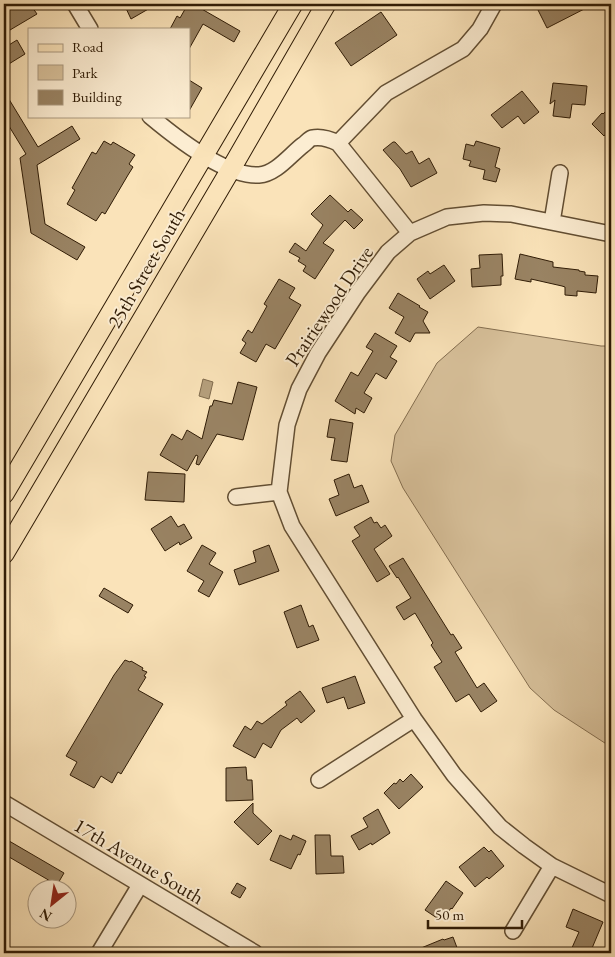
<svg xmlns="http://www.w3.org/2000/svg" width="615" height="957" font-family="'EB Garamond',serif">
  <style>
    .green { fill: #d8c19b; stroke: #846e50 }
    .water { fill: #b59f7c; stroke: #806b4d }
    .building { fill: #998363; stroke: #301c06 }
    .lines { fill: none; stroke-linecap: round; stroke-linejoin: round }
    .minor-casing { stroke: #624e33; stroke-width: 18 }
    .major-casing { stroke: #301c06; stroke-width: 21 }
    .minor { stroke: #fcedd2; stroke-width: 15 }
    .major { stroke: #fae3b9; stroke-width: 19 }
    .labels { text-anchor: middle; stroke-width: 4; stroke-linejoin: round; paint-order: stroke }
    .street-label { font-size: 20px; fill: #301c06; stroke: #fcedd2 }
  </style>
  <rect width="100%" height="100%" fill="#fae3b9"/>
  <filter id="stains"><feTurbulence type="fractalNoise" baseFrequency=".004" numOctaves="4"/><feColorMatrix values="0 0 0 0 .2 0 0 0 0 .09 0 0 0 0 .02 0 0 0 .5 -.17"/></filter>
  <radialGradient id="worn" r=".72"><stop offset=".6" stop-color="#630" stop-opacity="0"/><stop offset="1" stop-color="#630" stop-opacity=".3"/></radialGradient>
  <path class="green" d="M478,327L601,346H611V747L554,710L530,688L403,488L391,461L395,435L437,363Z"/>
  <path class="water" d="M203,379L213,382L209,399L199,396Z"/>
  <path class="building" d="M4,4H30L37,14L10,30L4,20Z
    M124,4H157L131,19Z
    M188,4H193L240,31L234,42L203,24L189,49V29H170L177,16L180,18Z
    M535,4H594L547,28Z
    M381,12L397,35L351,66L335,43Z
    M17,40L25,54L4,67V48Z
    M189,80L202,88L189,111Z
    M553,83L587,86L585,105L572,104L570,118L553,116L555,100L550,104Z
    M4,91L38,147L72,126L80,139L37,165L45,224L85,247L77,260L31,233L20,158L26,154L4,118Z
    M522,91L539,112L524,124L518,116L502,128L491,115Z
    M611,106V128L604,136L592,124L602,113L603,114Z
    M104,141L111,145L113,142L135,155L129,164L133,167L128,175L105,214L102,212L96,221L67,204L75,190L72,188L92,152L96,154Z
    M476,141L500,148L495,167L500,169L496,182L483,179L485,170L469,166L471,161L463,159L466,144L474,146Z
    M393,142H395L406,154L412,151L419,164L429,158L437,173L411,187L400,169L383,150Z
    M330,195L348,212L351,209L363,220L354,229L345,220L323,243L334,250L315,279L303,271L306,266L298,261L300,258L289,252L295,243L306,251L323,225L311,214Z
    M502,254L503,276H501V285L472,287L471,269L480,268L479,255Z
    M520,254L553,262V267L579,270V271L585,272V275L598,276L596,293L577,291V296L565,295V287L562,286L531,279V282L515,279Z
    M444,265L455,281L430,299L417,279L428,271L430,274Z
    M279,279L295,288L289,298L301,305L275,349L266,344L256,362L240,353L246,343L242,340L248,330L252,333L267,306L264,304Z
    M398,293L420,306L419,307L428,312L423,321L430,333H415L410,342L395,333L404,317L389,308Z
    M375,333L397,346L390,357L397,361L386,379L376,373L364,393L372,398L364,413L356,408L355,414L335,401L351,372L358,376L373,351L366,347Z
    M238,382L257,387L243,440L217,434L199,465L196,464L198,456L196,455L187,471L160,455L172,434L182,440L187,430L202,439L210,406H212L214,400L232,404Z
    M330,419L353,423L347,462L331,460L335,438L327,437Z
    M148,472L185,474L184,502L145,500Z
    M349,474L354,488L362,485L369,502L336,516L329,499L339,495L334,480Z
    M171,516L178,527L184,524L192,538L180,545L179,542L165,551L151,529Z
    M371,517L374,523L377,522L381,528L385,525L392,536L374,549L390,574L377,582L352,541L360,536L354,527Z
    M202,545L216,553L209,564L223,572L209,597L198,591L204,581L187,571Z
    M269,545L279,571L239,585L234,570L256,562L253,551Z
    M403,558L451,635L453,634L462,648L455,652L477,688L484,683L497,701L481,712L469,694L456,702L434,667L442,662L431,645L433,643L415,613L404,620L396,607L411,598L398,577L397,578L389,566Z
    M104,588L133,605L128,613L99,596Z
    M301,605L309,627L313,625L319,640L297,648L284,612Z
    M125,660L130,662L131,661L143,668L142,670L147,672L144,676L146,677L138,690L163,704L121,774L118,772L112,783L101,776L94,788L70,775L77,762L66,756L114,675Z
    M355,676L365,703L348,709L344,697L327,703L322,688Z
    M300,691L315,711L301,723L297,718L281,730L271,748L263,743L255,758L233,746L245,726L251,730L257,721L262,724L287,705L285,702Z
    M246,767L247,780H252L253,800L226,801V768Z
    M411,774L423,787L399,809L384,793L394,783L396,784L400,779L403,782Z
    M253,803V813L272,831L258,845L234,822Z
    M378,809L390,833L372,845L371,843L359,850L351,836L368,827L363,818Z
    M280,835L291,840L293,835L306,841L300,855L298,854L291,869L270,860Z
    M315,835H330L331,856H343L344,873L316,874Z
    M4,838L64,873L57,885L4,854Z
    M484,847L489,852L491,850L504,866L489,879L487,877L475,887L459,867Z
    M446,881L463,893L452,909L451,908L449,911L447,910L440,920L425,910Z
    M237,883L246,888L240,898L231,893Z
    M573,909L603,922L590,953H580L571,950L579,932L566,927Z
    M453,937L459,953H409L443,939L444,940Z"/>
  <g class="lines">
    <defs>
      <path id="minor" d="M75,4L90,29
        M150,116C175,137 225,177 259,175C276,174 290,155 303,145C306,143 309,139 312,138C321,136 330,139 338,143L410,233
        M338,143L386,93L463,49L480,29L494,4
        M552,222L560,173
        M611,234L511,214L484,213L447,217L410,233L388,252L358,292L318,353L299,389L287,425L279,492L292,526L414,719L454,775L500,827L524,846L552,866L611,895
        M236,497L279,492
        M319,780L414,719
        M4,803L255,953
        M513,931L552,866
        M99,953L140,885"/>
      <path id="major" d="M4,494L293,4
        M4,554L231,169L326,4"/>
    </defs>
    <use href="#minor" class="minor-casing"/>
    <use href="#major" class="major-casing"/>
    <use href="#minor" class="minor"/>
    <use href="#major" class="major"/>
  </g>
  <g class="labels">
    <g class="street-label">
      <text transform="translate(146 268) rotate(-60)" y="7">25th Street South</text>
      <text transform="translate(329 306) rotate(-56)" y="7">Prairiewood Drive</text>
      <text transform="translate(139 861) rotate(31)" y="7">17th Avenue South</text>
    </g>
  </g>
  <rect width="615" height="957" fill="none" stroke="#fae3b9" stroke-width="20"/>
  <rect x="5" y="5" width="605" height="947" fill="none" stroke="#301c06" stroke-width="2.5"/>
  <rect x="10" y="10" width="595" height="937" fill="none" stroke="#301c06"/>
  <rect x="28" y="28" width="162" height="90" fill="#fcedd2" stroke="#aa9980"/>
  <rect x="38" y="44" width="25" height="8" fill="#fae3b9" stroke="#aa9980"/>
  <text x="72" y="52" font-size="15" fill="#301c06">Road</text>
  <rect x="38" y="65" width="25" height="15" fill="#d8c19b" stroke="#aa9980"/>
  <text x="72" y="78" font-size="15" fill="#301c06">Park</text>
  <rect x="38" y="90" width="25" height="15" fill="#998363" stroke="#aa9980"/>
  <text x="72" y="102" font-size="15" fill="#301c06">Building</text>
  <g transform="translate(52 904) rotate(210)"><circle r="24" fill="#fcedd2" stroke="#aa9980"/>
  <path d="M0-4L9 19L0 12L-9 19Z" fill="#8f2418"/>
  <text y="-8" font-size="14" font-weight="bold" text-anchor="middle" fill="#301c06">N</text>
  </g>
  <path d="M428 920v8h94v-8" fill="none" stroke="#301c06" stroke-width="2.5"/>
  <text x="435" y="920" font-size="15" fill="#301c06" stroke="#fcedd2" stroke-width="4" paint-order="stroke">50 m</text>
  <rect width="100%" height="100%" filter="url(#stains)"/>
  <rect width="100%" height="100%" fill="url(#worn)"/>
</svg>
